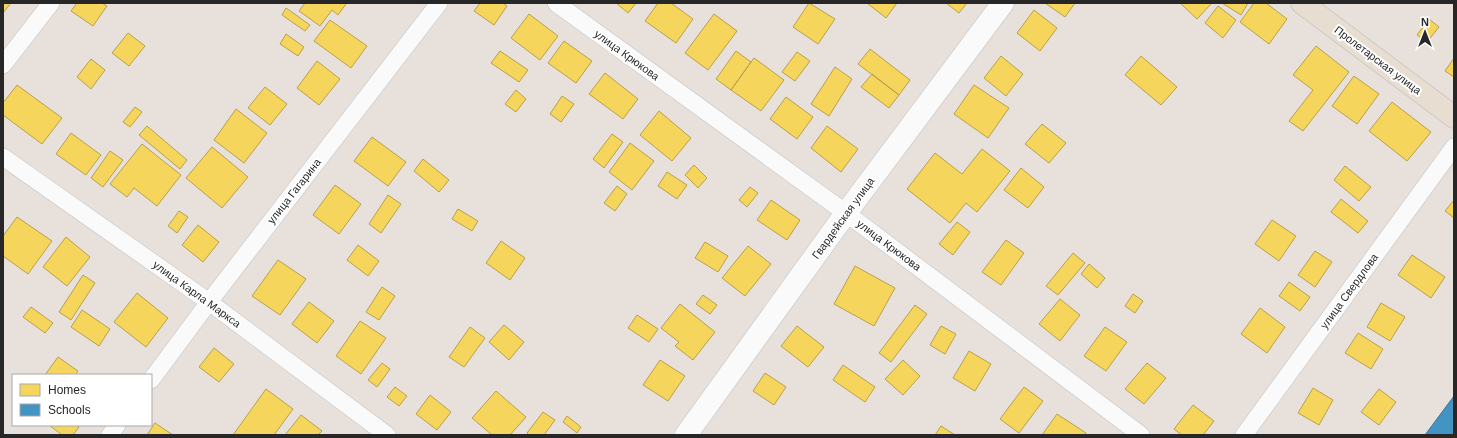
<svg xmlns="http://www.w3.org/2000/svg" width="1457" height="438" font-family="Arial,sans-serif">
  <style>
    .homes { fill: #f6d55c; stroke: #b8a14c }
    .schools { fill: #4393c3; stroke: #3b7394 }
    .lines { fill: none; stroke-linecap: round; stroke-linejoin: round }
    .minor-casing { stroke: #c2c1c2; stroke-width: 18 }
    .tertiary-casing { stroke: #c2c1c2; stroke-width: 23 }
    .primary-casing { stroke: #bfbcbb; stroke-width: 23 }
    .minor { stroke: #fbfafa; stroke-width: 17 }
    .tertiary { stroke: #fbfafa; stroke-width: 22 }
    .primary { stroke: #e7ddd0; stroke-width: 22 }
    .labels { text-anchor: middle; stroke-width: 4; stroke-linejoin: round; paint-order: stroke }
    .street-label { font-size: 11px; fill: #272727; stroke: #fff }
  </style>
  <rect width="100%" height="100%" fill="#e7e0db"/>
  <path class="homes" d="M3,3H11L3,13Z
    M77,3H102L107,6L93,26L71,11Z
    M305,3H344L346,4L338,15L332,10L320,26L299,11Z
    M480,3H503L507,6L494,25L474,11Z
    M616,3H636L628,13Z
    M658,3H671L693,19L676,43L645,21Z
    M809,3L835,19L818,44L793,27Z
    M867,3H897L886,18Z
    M946,3H967L959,13Z
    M1045,3H1075L1065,17Z
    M1180,3H1212L1197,19Z
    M1222,3H1248L1241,15Z
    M1254,3H1266L1287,19L1269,44L1240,22Z
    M1218,6L1236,20L1223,38L1205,23Z
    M286,8L310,25L305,31L282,15Z
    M1034,10L1057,28L1040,51L1017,33Z
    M529,14L558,36L540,60L511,38Z
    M714,14L737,31L708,70L685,53Z
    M1429,19L1439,27L1427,42L1417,35Z
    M330,20L367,46L351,68L314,41Z
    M128,33L145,46L129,66L112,53Z
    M286,34L304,47L298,56L280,44Z
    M564,41L592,61L576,83L548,63Z
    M1316,46L1349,72L1303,131L1289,121L1313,90L1293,75Z
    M870,49L910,80L899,95L858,64Z
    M500,51L528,70L519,82L491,63Z
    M736,51L751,62L731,90L716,79Z
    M797,52L810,61L795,81L782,72Z
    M1001,56L1023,74L1006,96L984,78Z
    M1141,56L1177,87L1161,105L1125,75Z
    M754,58L784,80L761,111L731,90Z
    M1454,58V77L1445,71Z
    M91,59L105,70L91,89L77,77Z
    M317,61L340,79L319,105L297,88Z
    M835,67L852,79L829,116L811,104Z
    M605,73L638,99L623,119L589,94Z
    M872,74L899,95L889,108L861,87Z
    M1354,76L1379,94L1357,124L1332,106Z
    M17,85L62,118L42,144L3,115V103Z
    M974,85L1009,108L988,138L954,114Z
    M265,87L287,104L270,125L248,108Z
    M516,90L526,99L516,112L505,104Z
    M562,96L574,104L561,122L550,114Z
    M786,97L813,117L797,139L770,119Z
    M1392,102L1431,132L1407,161L1369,131Z
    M135,107L142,112L130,127L123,122Z
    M236,109L267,133L244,163L214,140Z
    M659,111L691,138L672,161L640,135Z
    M1042,124L1066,143L1049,163L1025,144Z
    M147,126L187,160L180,169L139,135Z
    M827,126L858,149L841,172L811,148Z
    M71,133L101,155L86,175L56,154Z
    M612,134L623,142L604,168L593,159Z
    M372,137L406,162L388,186L354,161Z
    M630,143L654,161L632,190L609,172Z
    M142,144L181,175L157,206L134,188L127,197L110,184Z
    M212,147L248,177L222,208L186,178Z
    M982,149L1010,171L977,212L966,203L950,223L907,189L935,153L962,174Z
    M110,151L123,160L103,187L91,178Z
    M423,159L449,180L439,192L414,171Z
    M694,165L707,178L698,188L685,175Z
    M1345,166L1371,187L1359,201L1334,180Z
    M1021,168L1044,187L1028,208L1004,190Z
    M667,172L687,185L677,199L658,186Z
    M335,185L361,204L339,234L313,215Z
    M617,186L627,194L615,211L604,203Z
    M750,187L758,193L747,207L739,200Z
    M388,195L401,204L381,233L369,224Z
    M1341,199L1368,221L1358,233L1331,212Z
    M771,200L800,220L787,240L757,220Z
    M1454,200V218L1445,211Z
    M458,209L478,221L472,231L452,219Z
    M179,211L188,217L177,233L168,226Z
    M17,217L52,241L28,274L3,256V236Z
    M1272,220L1296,236L1279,261L1255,244Z
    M957,222L970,232L953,255L939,244Z
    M198,225L219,242L203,262L182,245Z
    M66,237L90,257L67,286L43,267Z
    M1006,240L1024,253L1001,285L982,272Z
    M501,241L525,258L510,280L486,263Z
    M705,242L728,256L718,272L695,258Z
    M358,245L379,261L368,276L347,260Z
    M748,246L771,264L745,296L722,278Z
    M1315,251L1332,262L1315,287L1298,275Z
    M1073,253L1085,263L1058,295L1046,286Z
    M1412,255L1445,277L1431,298L1398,275Z
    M278,260L306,279L280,315L252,296Z
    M1089,264L1105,278L1097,288L1081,274Z
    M855,266L895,288L874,326L834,304Z
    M83,275L95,283L71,320L59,312Z
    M1289,282L1310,297L1300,311L1279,296Z
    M382,287L395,296L379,320L366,312Z
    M137,293L168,318L146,347L114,322Z
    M1133,294L1143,301L1135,313L1125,306Z
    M703,295L717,305L710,314L696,304Z
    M1060,299L1080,315L1060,341L1039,324Z
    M309,302L334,321L317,343L292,324Z
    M1381,303L1405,317L1390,341L1367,327Z
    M680,304L715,332L693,360L675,346L679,342L661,328Z
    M915,305L927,314L891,362L879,353Z
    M31,307L53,323L45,333L23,317Z
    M1260,308L1285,327L1267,353L1241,334Z
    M82,310L110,329L99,346L71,327Z
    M637,315L658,329L649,342L628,328Z
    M360,321L386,338L361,374L336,356Z
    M504,325L524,342L509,360L489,342Z
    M797,326L824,347L808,367L781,346Z
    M941,326L956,334L945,354L930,345Z
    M470,327L485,338L464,367L449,357Z
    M1105,327L1127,342L1106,371L1084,356Z
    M1358,333L1383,349L1371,369L1345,353Z
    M214,348L234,364L219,382L199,367Z
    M969,351L991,364L975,391L953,378Z
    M58,357L78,371L75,375H45Z
    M660,360L685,376L668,401L643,385Z
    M903,360L920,376L903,395L885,379Z
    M382,363L390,369L377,387L368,380Z
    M1147,363L1166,378L1144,404L1125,389Z
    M843,365L875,387L865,402L833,380Z
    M765,373L786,387L774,405L753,391Z
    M395,387L407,396L399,406L387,397Z
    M1024,387L1043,401L1019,433L1000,419Z
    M1313,388L1333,400L1319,425L1298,413Z
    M266,389L293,409L274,435H233Z
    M1379,389L1396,402L1379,425L1361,412Z
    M496,391L526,417L510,435H492L472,418Z
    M430,395L451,412L437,430L416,414Z
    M1193,405L1214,421L1203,435H1182L1174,429Z
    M543,412L555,420L544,435H529L527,433Z
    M1057,414L1086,433L1085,435H1042Z
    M301,415L322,431L318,435H285Z
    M567,416L581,427L577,433L563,422Z
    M155,423L173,435H147Z
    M49,425H76L79,427L73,435H62Z
    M941,426L955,435H935Z"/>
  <path class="schools" d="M1454,396V435H1425Z"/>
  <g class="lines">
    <defs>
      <path id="minor" d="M556,3L846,213L1141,435
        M3,65L51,3
        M3,157L209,302L387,435
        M151,380L209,302L439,3
        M110,435L117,425
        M1244,435L1454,147"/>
      <path id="tertiary" d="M686,435L846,213L1003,3"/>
      <path id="primary" d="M1302,3L1454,117"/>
    </defs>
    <use href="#minor" class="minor-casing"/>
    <use href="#tertiary" class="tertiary-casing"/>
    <use href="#primary" class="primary-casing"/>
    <use href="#minor" class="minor"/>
    <use href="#tertiary" class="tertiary"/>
    <use href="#primary" class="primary"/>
  </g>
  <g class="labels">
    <g class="street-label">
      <text transform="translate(627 55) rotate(36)" y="4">улица Крюкова</text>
      <text transform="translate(1378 60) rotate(37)" y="4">Пролетарская улица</text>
      <text transform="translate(294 191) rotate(-52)" y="4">улица Гагарина</text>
      <text transform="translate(843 218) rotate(-54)" y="4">Гвардейская улица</text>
      <text transform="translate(889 245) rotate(37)" y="4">улица Крюкова</text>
      <text transform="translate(1349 291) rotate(-54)" y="4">улица Свердлова</text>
      <text transform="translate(197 294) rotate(36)" y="4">улица Карла Маркса</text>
    </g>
  </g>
  <rect width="1457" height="438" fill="none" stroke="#272727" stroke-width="8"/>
  <rect x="12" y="374" width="140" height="52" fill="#ffffff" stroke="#a9a9a9"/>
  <rect x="20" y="384" width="20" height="12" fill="#f6d55c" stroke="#a9a9a9"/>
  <text x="48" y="394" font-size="12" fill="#272727">Homes</text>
  <rect x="20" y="404" width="20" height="12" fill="#4393c3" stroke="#a9a9a9"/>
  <text x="48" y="414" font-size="12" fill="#272727">Schools</text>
  <g transform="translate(1425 32)" stroke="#ffffff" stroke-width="3" paint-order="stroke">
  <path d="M0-3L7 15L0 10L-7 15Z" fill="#272727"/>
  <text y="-6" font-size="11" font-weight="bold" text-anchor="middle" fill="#272727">N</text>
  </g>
</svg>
